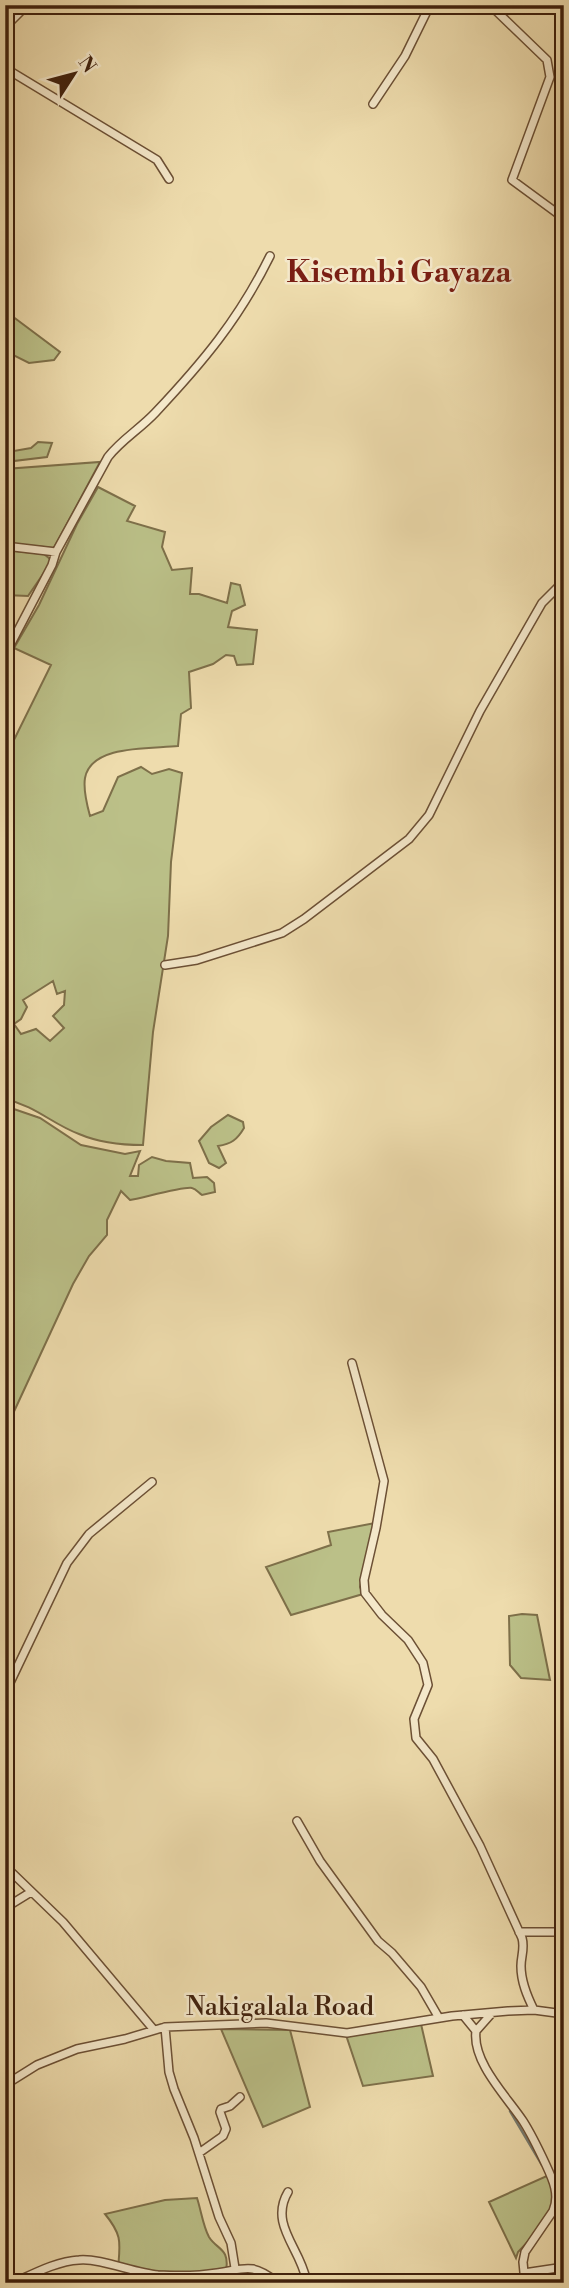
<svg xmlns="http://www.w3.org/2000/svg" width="569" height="2288" font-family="'Libre Bodoni',serif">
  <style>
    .green { fill: #bbc088; stroke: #7e704a; stroke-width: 2; fill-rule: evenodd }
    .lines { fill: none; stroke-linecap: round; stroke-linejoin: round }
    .stream { stroke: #777c71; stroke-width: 2.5 }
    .street-casing { stroke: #6c5035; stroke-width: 10 }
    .street { stroke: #f4e8ca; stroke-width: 7 }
    .labels { text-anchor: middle; stroke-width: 5; stroke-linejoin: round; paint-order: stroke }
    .street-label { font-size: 26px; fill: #40210d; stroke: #f4e8ca }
    .quarter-label { font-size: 30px; font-weight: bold; fill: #7a1f14; stroke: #f4e8ca }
  </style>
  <rect width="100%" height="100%" fill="#eedcad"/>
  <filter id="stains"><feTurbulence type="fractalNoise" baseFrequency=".00286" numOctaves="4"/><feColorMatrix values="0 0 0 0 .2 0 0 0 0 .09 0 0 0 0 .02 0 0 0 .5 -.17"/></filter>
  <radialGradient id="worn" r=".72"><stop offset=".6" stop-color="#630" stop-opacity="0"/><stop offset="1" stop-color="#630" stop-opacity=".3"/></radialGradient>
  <path class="green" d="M12,316L60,352L54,360L29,363L5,351V325Z
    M38,442L52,443L47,457L5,462V445L14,451L31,448Z
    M100,462L54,548L5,543V469Z
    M98,487L135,506L127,521L165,532L162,547L172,570L192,568L190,594H199L227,603L231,583L240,585L245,605L232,611L228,627L257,630L253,664L237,665L234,656L226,655L213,664L189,672L191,708L181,714L178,746C152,749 91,744 85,778C83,790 87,805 90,816L103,811L118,777L141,767L152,774L169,769L182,773L171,862L168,936L153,1032L143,1145C121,1145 100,1143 79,1134C52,1124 36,1106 5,1099V751L8,752L51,665L14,648L39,605L77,524ZM53,981L57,994L65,991L64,1005L53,1016L64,1028L50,1041L36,1029L21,1034L14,1024L21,1019L27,1007L23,1000Z
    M5,550L44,554L50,559V564L28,596L5,595Z
    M5,1106L40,1118L81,1145L125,1154L140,1151L130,1176H138L139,1165L152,1157L166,1161L190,1163L193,1178L207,1177L214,1183L215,1192L202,1195C198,1192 196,1189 192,1188C185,1186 142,1198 130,1200L121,1191L107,1220V1235L89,1256L73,1284L5,1431Z
    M228,1115L243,1122L244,1128C237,1140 231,1144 218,1146L226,1163L219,1168L209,1163L199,1141L211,1127Z
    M375,1523L360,1587L363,1594L291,1615L266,1567L331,1545L328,1532Z
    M522,1614L537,1615L550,1680L521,1678L510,1665L509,1616Z
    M421,2024L433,2076L363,2086L346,2035Z
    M221,2029L290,2030L310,2107L263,2127Z
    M549,2175L554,2183L555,2213L518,2252L516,2258L489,2202Z
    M197,2198C201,2210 203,2226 209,2237C217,2250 230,2248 226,2271L193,2273L118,2269C120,2243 123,2236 105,2214L165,2200Z"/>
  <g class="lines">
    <path class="stream" d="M510,2111L542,2165"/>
    <defs>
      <path id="street" d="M490,5L547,60L550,77L512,180L561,216H564
        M551,5L564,8
        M5,27L27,5
        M5,68L157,160L169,179
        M373,104L405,56L430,5
        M5,546L56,552
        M5,655L52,565L56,552L108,457C121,440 140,429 155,413C203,362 239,319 270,256
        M165,965L197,960L282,933L304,919L409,839L429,815L480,711L542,603L558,587H564
        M352,1363L384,1481L376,1528L364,1580L365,1593L382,1615L408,1640L423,1663L428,1685L414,1719L416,1738L433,1759L480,1846L522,1938C525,1948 521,1956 521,1966C521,1982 527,1996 534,2010
        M5,1693L67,1563L89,1534L152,1482
        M297,1821L320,1861L378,1941L392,1953L421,1987L439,2018
        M5,1866L63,1922L154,2030
        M5,1908L31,1892
        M519,1932H564
        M492,2013L476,2031C472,2062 507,2097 523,2121C532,2135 539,2150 546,2165C553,2180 560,2195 553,2211L525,2252L523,2262L525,2283
        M463,2015L476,2031
        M165,2027L169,2072L174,2089L194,2138L219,2217L231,2243L235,2268
        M5,2085L37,2065L77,2049L125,2039L165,2027L266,2023L347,2033L452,2016L508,2011L534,2010L564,2014
        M199,2153L223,2136L226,2129L220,2112L221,2109L230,2106L240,2097
        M288,2192C269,2224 300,2248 306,2279
        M524,2273L564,2267
        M13,2283C33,2274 57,2261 79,2260C101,2258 134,2273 158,2275C177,2276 199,2276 217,2273C246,2269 251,2262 277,2282L306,2279V2283"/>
    </defs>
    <use href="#street" class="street-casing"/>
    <use href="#street" class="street"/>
  </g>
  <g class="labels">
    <g class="street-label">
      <text x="280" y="2015">Nakigalala Road</text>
    </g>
    <g class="quarter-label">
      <text x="399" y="282">Kisembi Gayaza</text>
    </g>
  </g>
  <rect width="569" height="2288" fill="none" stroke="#eedcad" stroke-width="28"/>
  <rect x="7" y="7" width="555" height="2274" fill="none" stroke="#40210d" stroke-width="3.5"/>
  <rect x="14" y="14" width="541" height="2260" fill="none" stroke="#40210d" stroke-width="2"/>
  <g transform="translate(74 74) rotate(54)" stroke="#f4e8ca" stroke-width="5" paint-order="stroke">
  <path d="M0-5L12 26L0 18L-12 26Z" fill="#40210d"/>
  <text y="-10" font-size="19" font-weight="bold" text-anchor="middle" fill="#40210d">N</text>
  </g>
  <rect width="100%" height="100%" filter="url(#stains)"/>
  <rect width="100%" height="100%" fill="url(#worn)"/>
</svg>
